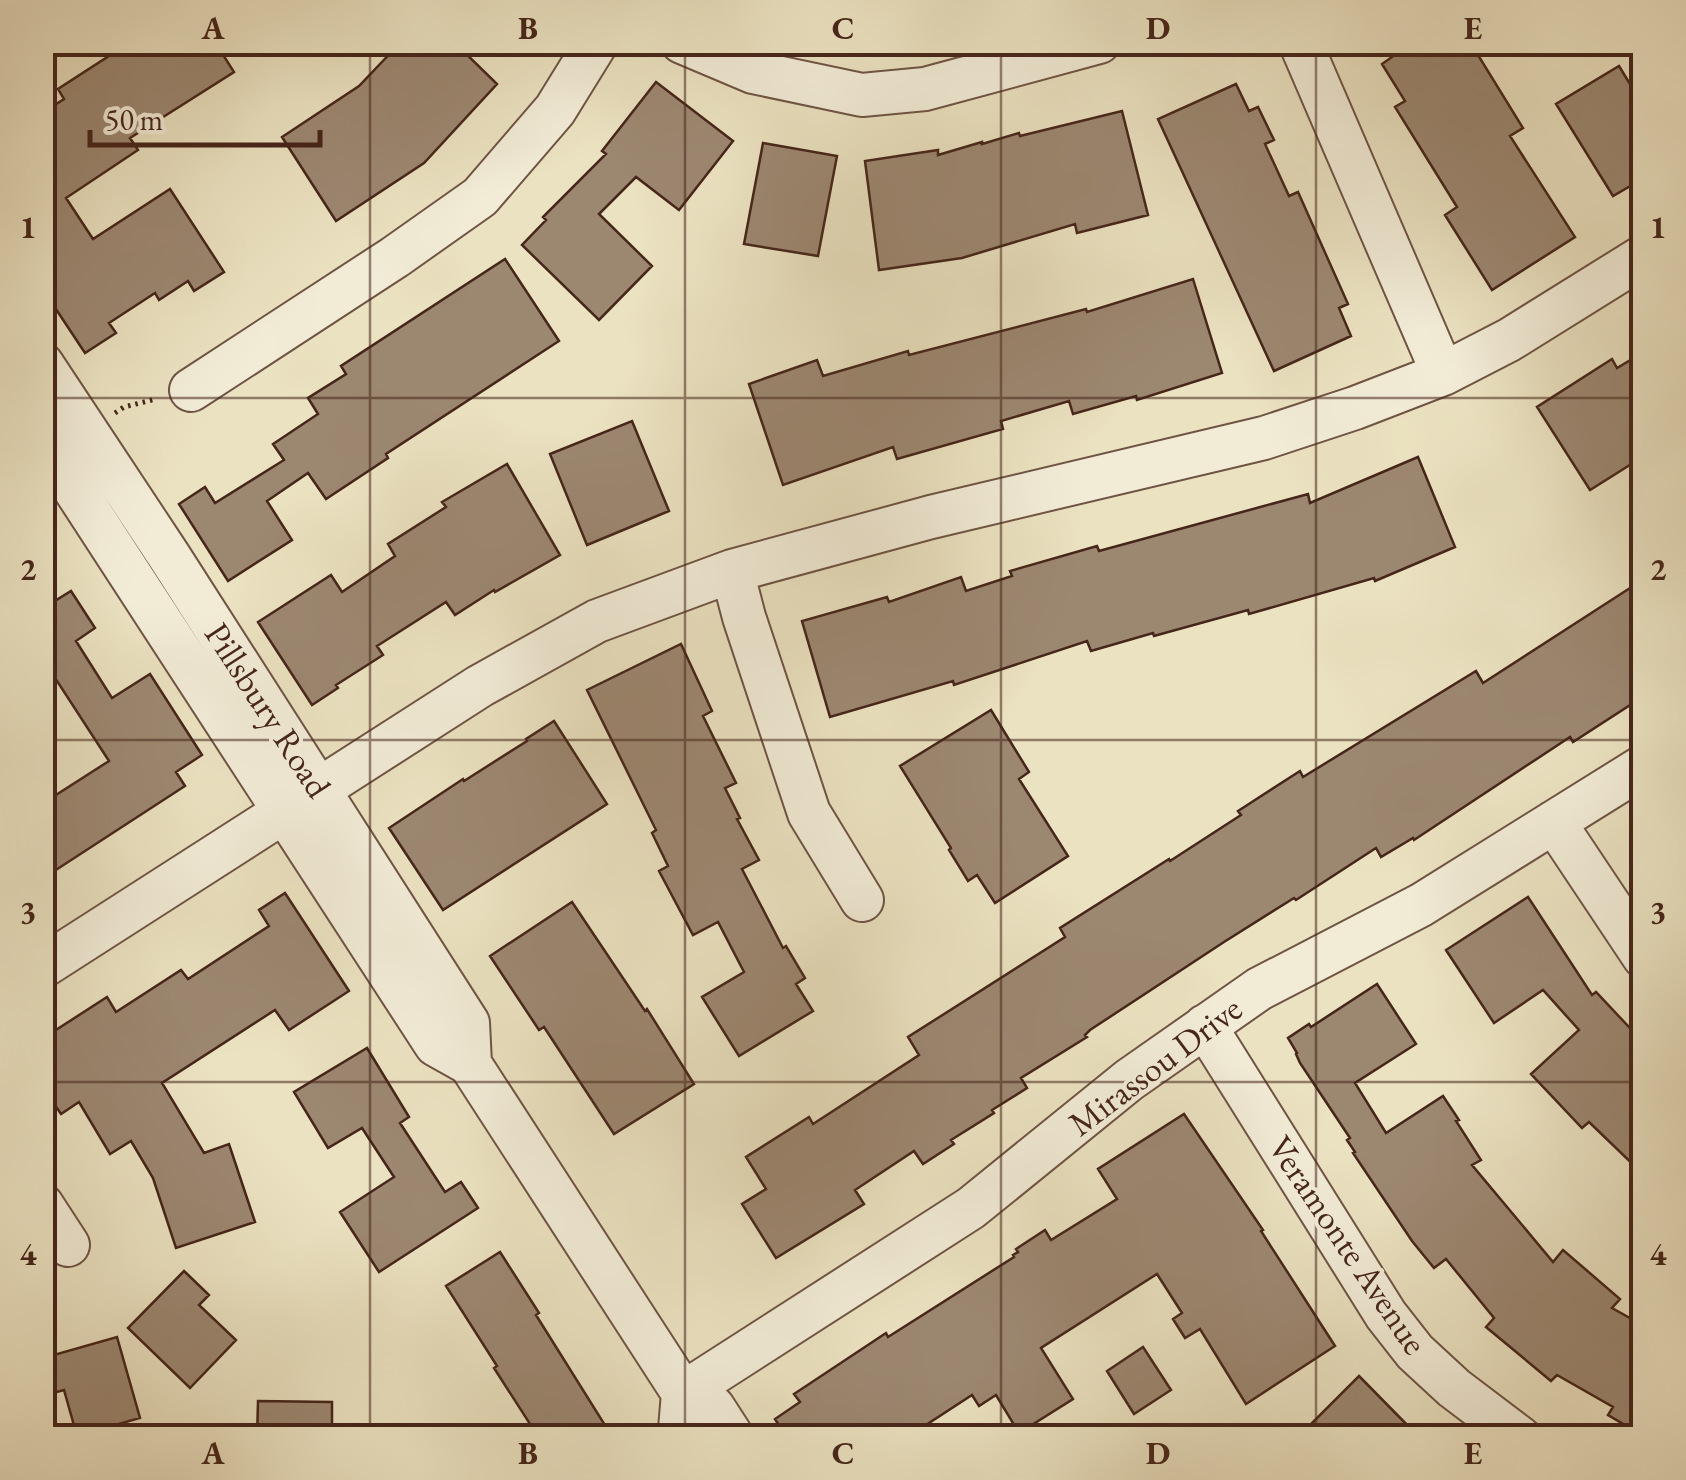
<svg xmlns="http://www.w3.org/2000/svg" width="1686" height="1480" font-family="'EB Garamond',serif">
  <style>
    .building { fill: #9c8771; stroke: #46251a; stroke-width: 2.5 }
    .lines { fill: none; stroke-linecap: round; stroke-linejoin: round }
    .minor-casing { stroke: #6f5444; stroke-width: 46 }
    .path { stroke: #46251a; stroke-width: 5; stroke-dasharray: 2.5 5; stroke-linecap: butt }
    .minor { stroke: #f2ecd7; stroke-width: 42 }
    .grid { fill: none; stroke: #46251a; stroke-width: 2.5; stroke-opacity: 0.55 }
    .labels { text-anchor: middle; stroke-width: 8; stroke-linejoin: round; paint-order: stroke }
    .street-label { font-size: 35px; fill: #46251a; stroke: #f2ecd7 }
    .neatline { fill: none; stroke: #46251a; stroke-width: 4 }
    .grid-label { font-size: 32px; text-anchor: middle; font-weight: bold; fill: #46251a }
  </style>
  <rect width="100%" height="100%" fill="#ebe2c1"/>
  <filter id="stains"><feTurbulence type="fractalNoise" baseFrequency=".002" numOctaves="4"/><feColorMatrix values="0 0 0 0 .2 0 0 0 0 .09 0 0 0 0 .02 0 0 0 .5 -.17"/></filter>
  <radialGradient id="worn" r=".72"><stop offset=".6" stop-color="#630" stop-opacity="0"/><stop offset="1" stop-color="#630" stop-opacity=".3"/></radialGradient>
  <path class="building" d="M109,42H215L234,72L130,138L138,150L66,198L93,239L170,189L224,272L194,291L188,281L159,300L155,293L109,323L116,333L85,353L42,288V113L64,99L58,89L115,52Z
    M401,42H454L497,84L424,163L336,221L282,137L359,86Z
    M1383,42H1470L1523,128L1510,136L1575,237L1492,290L1445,215L1457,207L1395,107L1405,101L1382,64L1392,57Z
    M1619,66L1644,107V178L1613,196L1556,104Z
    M656,82L733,141L679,210L636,177L599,214L652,266L599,320L522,245L546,220L543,217L606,154L602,151Z
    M1236,84L1249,111L1258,107L1274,140L1265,144L1289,196L1298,192L1348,304L1339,308L1351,336L1274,371L1158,119Z
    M1122,111L1148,215L1077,233L1075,224L962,258L879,270L865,161L938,150V155L982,142V144L1019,133L1020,136Z
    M763,143L837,156L818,256L744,244Z
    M505,259L559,341L386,454L388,458L326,499L308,473L267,501L292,540L228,581L179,504L205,487L215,503L284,460L273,444L318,414L308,398L346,374L341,366Z
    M1193,279L1222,373L1137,400L1136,396L1073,414L1069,401L1001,421L1003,429L897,459L893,447L783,485L749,384L817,360L823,376L908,351L909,355L1086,309L1087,312Z
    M1644,352V456L1590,490L1537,407L1612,359L1617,368Z
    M632,421L669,511L587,545L550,454Z
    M1418,457L1455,547L1375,581L1374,578L1249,614L1248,610L1154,636L1153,633L1091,651L1087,641L954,685L953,681L830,717L802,621L887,597L889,602L961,577L966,591L1012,576L1010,571L1097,546L1099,551L1308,494L1310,503Z
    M507,464L560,555L495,592L494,590L455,615L446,602L377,646L383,655L336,685L338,688L312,705L258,622L331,575L342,592L395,556L388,544L446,507L442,502Z
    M1644,579V696L1573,742L1570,737L1414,840L1413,838L1381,857L1376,848L1296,900L1294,898L1224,942L1090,1030L1085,1035L1087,1037L1021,1078L1027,1088L992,1110L994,1113L951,1140L954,1144L923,1164L914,1151L855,1190L864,1204L776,1258L742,1204L766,1189L746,1157L809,1117L813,1124L919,1055L908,1037L1065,937L1060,928L1169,859L1170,861L1241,815L1238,811L1300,771L1303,777L1476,671L1483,683Z
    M71,591L95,628L76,641L112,698L150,674L202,755L176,772L185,786L42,879V804L109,761L42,658V609Z
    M681,644L712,711L703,716L736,783L725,788L740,818L737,819L759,860L742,869L783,948L786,946L805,978L796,984L813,1011L739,1056L702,997L744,972L718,922L693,935L659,871L668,866L652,833L656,830L587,690Z
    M991,710L1029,772L1019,779L1068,856L995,903L977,875L968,881L949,850L951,848L900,766Z
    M554,721L607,804L443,910L389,828L463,779L464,781L527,741L526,739Z
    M285,893L349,991L289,1030L275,1010L162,1083L204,1153L229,1144L255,1222L176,1248L153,1178L131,1141L110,1154L79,1102L61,1114L42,1086V1039L107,997L116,1012L181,970L188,979L269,926L259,910Z
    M1528,897L1592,995L1596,992L1644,1043V1175L1589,1122L1582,1128L1531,1074L1579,1030L1543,990L1494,1023L1446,950Z
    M572,902L645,1011L647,1009L694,1084L614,1134L544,1027L539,1030L490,956Z
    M1377,984L1416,1044L1355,1083L1386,1133L1443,1096L1459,1120L1456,1121L1481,1160L1472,1165L1553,1262L1563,1250L1620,1299L1612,1308L1644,1326V1436L1608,1415L1613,1407L1557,1375L1551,1381L1486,1327L1494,1318L1446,1259L1434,1268L1412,1241L1353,1153L1355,1152L1347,1140L1350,1138L1300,1063L1296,1054L1297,1053L1288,1038L1309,1024L1311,1027Z
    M367,1048L409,1117L400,1123L445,1192L461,1182L478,1208L379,1272L340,1212L394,1177L362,1128L328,1148L294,1092Z
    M1184,1114L1263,1230L1261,1231L1335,1346L1246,1404L1200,1329L1185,1338L1173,1319L1182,1313L1157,1274L1041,1348L1073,1399L1019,1433L996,1395L979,1406L972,1395L906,1438H787L775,1419L800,1402L794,1394L886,1333L888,1337L1014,1257L1013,1255L1018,1252L1016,1249L1045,1230L1051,1240L1117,1199L1098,1169Z
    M500,1252L539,1313L536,1315L613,1438H539L494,1368L497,1366L446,1286Z
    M184,1271L209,1295L199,1305L236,1340L190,1388L128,1328Z
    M117,1337L140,1418L77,1436L64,1390L53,1393L43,1358Z
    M1143,1347L1171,1390L1134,1414L1107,1371Z
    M1359,1376L1420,1438H1297Z
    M258,1401L332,1402V1438H257Z"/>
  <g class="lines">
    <defs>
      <path id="minor" d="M682,42L753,72L862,95L925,89L1099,42
        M1300,42L1443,374
        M42,364L169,556L468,1023L470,1064
        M191,390L395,257L480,197L555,110L597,42
        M42,439L436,1045L470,1064L683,1393L713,1407L733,1438
        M732,571L744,617L809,813L862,900
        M1554,822L1644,957
        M42,967L480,686L597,621L732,571L931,517L1264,438L1355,408L1443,374L1509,340L1644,256
        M1205,1026L1386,1315L1415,1352L1454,1388L1520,1438
        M42,1205L68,1245
        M683,1393L971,1208L1129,1080L1259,989L1421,905L1644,766
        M683,1393L680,1429L686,1438"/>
    </defs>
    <use href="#minor" class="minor-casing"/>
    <path class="path" d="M115,413L124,407L156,399"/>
    <use href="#minor" class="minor"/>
  </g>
  <path class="grid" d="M370,42V1438M685,42V1438M1001,42V1438M1316,42V1438M42,398H1644M42,740H1644M42,1082H1644"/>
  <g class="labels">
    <g class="street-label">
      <text transform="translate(268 710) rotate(57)" y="12">Pillsbury Road</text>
      <text transform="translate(1155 1066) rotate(-37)" y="12">Mirassou Drive</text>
      <text transform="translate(1348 1245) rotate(56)" y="12">Veramonte Avenue</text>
    </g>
  </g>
  <rect width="1686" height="1480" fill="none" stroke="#ebe2c1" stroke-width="110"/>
  <path d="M90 130v15h230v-15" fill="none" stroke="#46251a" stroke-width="5"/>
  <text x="105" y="130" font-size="30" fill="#46251a" stroke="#f2ecd7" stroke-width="8" paint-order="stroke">50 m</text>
  <rect x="55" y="55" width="1576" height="1370" class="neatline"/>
  <g class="grid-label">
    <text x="213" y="39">A</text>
    <text x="528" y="39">B</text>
    <text x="843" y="39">C</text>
    <text x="1158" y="39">D</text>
    <text x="1473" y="39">E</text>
    <text x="28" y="238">1</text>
    <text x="1658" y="238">1</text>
    <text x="28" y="580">2</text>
    <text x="1658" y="580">2</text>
    <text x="28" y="923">3</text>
    <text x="1658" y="923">3</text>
    <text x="28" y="1265">4</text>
    <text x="1658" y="1265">4</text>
    <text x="213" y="1464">A</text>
    <text x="528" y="1464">B</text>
    <text x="843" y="1464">C</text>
    <text x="1158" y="1464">D</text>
    <text x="1473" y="1464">E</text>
  </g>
  <rect width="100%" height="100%" filter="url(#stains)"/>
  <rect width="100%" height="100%" fill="url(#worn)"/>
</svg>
